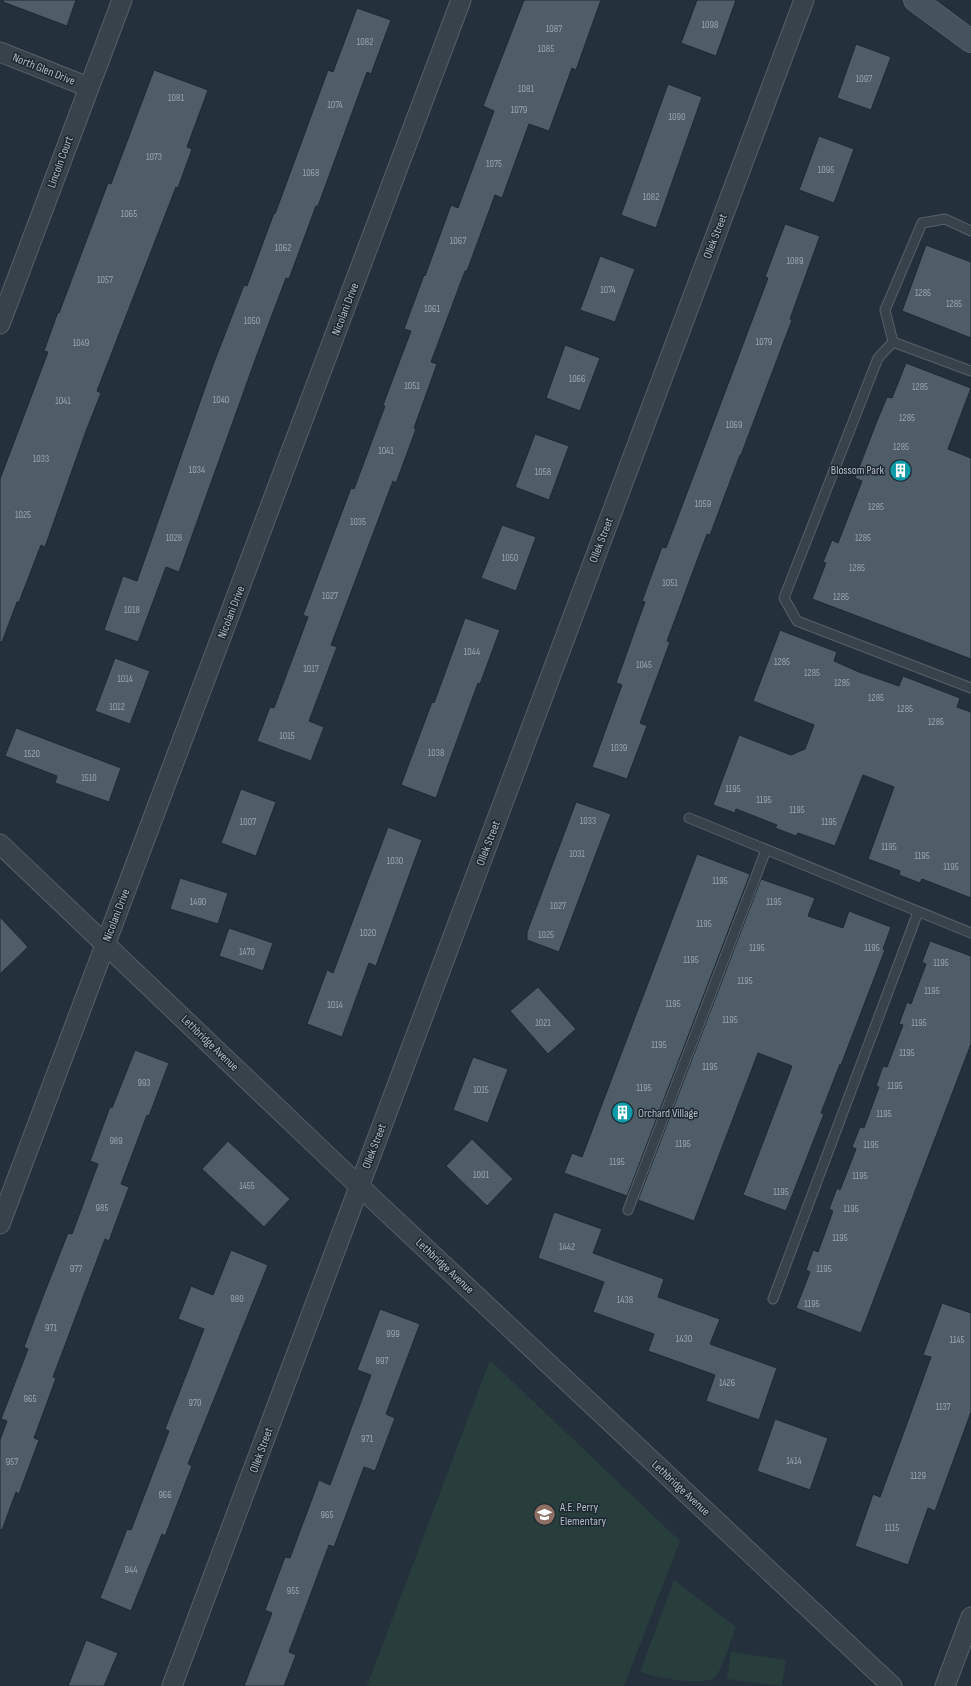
<svg xmlns="http://www.w3.org/2000/svg" width="971" height="1686" font-family="'Sofia Sans Condensed',sans-serif">
  <style>
    .green { fill: #273e3d }
    .building { fill: #4f5d69; stroke: #1f2932 }
    .lines { fill: none; stroke-linecap: round; stroke-linejoin: round }
    .service-casing { stroke: #566069; stroke-width: 11 }
    .minor-casing { stroke: #566069; stroke-width: 21 }
    .secondary-casing { stroke: #566069; stroke-width: 24 }
    .service { stroke: #38424b; stroke-width: 9 }
    .minor { stroke: #38424b; stroke-width: 19 }
    .secondary { stroke: #46525e; stroke-width: 22 }
    .labels { text-anchor: middle; stroke-width: 3; stroke-linejoin: round; paint-order: stroke }
    .number-label { font-size: 10px; fill: #9aa5b0 }
    .street-label { font-size: 12px; fill: #b3bdc7; stroke: #1d2730 }
    .poi-label { font-size: 12px; fill: #b3bdc7; stroke: #1d2730; text-anchor: start }
  </style>
  <rect width="100%" height="100%" fill="#24303b"/>
  <path class="green" d="M490,1360L680,1541L624,1686H367Z
    M674,1580L736,1627C730,1642 724,1665 715,1678C702,1686 657,1678 640,1672Z
    M731,1652L786,1660L782,1686L727,1679Z"/>
  <path class="building" d="M3,0H76L67,26L3,2Z
    M524,0H601L576,70L572,68L549,131L529,124L502,198L495,195L467,271H465L431,362L437,364L414,428L416,429L396,483L393,481L331,645L337,647L309,721L324,727L311,761L257,741L270,707L274,708L308,617L303,615L351,488L354,489L385,406L383,405L411,331L404,329L424,275L425,276L451,205L458,208L494,111L483,106Z
    M697,0H736L716,56L681,43Z
    M357,8L391,20L371,74L367,72L318,206H316L289,279L286,278L258,352L179,572L166,567L138,642L104,630L123,576L137,581L213,365L244,285L247,286L274,213L275,214L328,70L333,72Z
    M856,44L891,57L871,110L837,98Z
    M154,70L208,90L187,147L192,149L178,188L176,187L97,391L101,393L86,431L45,547L41,545L19,602H17L2,642H0V479L48,352L44,351L58,312L59,313L108,183L111,184Z
    M668,84L702,97L656,228L621,215Z
    M819,136L854,149L834,203L799,190Z
    M785,224L820,236L790,319L792,320L741,455H740L710,535L707,534L667,641L670,642L640,723L647,726L627,779L592,767L622,685L616,683L645,602L642,601L662,547L666,548L696,469L768,278L765,277Z
    M926,245L971,262V338L902,311Z
    M600,256L635,269L615,322L580,310Z
    M565,345L600,358L580,411L546,398Z
    M906,363L971,388L948,449L971,458V659L812,599L826,563L823,562L832,540L838,543L862,481L855,478L877,421L887,397L892,398Z
    M535,434L569,446L549,500L515,487Z
    M502,525L536,537L516,591L481,578Z
    M465,618L500,630L480,684L478,683L436,798L401,785L432,702L434,703Z
    M780,630L837,652L834,661L859,672L899,686L903,676L960,698L957,707L971,712V898L922,879L920,883L899,875L900,871L868,859L894,787L863,775L835,846L798,833L796,836L775,828L777,825L736,809L735,813L713,805L739,735L791,755L805,749L814,725L753,701Z
    M115,658L150,671L130,724L95,711Z
    M16,728L121,768L109,802L55,783L57,776L5,756Z
    M241,789L276,802L256,856L221,843Z
    M576,802L611,814L559,952L527,940V932Z
    M388,827L422,840L376,966L369,963L342,1037L307,1024L327,970L333,973Z
    M697,854L750,874L627,1196L564,1173L572,1153L582,1157Z
    M180,878L228,893L218,924L170,909Z
    M761,879L815,898L808,916L843,928L849,911L891,927L883,949L885,950L841,1065L840,1064L821,1113L824,1114L786,1211L743,1195L792,1066L758,1053L694,1221L638,1200Z
    M0,917L28,947L0,974Z
    M229,928L273,943L263,971L219,956Z
    M930,941L971,956V1044L861,1333L796,1308L810,1272L806,1270L813,1250L818,1252L833,1211L829,1209L837,1188L840,1190L856,1149L852,1147L860,1127L864,1128L879,1087L876,1086L883,1066L887,1067L903,1025L899,1024L907,1002L911,1004L926,964L922,962Z
    M538,987L576,1029L548,1054L510,1011Z
    M135,1050L169,1063L149,1116L147,1115L121,1184L129,1187L109,1241L105,1239L53,1377L56,1378L34,1438L39,1440L19,1494L16,1492L2,1530L0,1529V1440L7,1421L1,1419L28,1349L24,1347L44,1294L68,1233L72,1234L98,1164L90,1161L110,1107L112,1108Z
    M473,1057L508,1069L488,1123L453,1110Z
    M472,1139L513,1179L487,1206L446,1166Z
    M228,1141L290,1199L264,1227L202,1169Z
    M554,1212L602,1229L593,1253L664,1279L658,1297L720,1319L710,1344L777,1368L759,1420L706,1401L715,1375L648,1351L654,1334L593,1312L604,1282L538,1258Z
    M231,1250L268,1265L188,1464L192,1466L165,1536L162,1534L131,1611L100,1598L127,1529L131,1530L169,1431L165,1429L204,1329L178,1319L191,1286L213,1295Z
    M942,1303L971,1313V1412L935,1511L928,1508L908,1565L855,1546L873,1494L880,1497L901,1440L931,1357L923,1355Z
    M380,1309L420,1324L386,1414L395,1418L375,1471L364,1467L334,1547L329,1545L289,1652L296,1655L284,1686H244L272,1613L265,1610L285,1557L290,1558L319,1480L330,1485L371,1375L357,1370Z
    M775,1419L828,1438L810,1490L757,1471Z
    M86,1640L118,1653L104,1686H68Z"/>
  <g class="lines">
    <defs>
      <path id="service" d="M893,342L878,358L784,598L797,621L971,688
        M893,342L885,310L922,223L945,219L971,231
        M893,342L971,371
        M689,818L971,933
        M628,1210L766,850
        M773,1299L918,912"/>
      <path id="minor" d="M0,52L88,87
        M0,324L122,0
        M0,844L359,1186L892,1686
        M0,1224L461,0
        M172,1686L804,0
        M945,1686L971,1617"/>
      <path id="secondary" d="M915,0L971,41"/>
    </defs>
    <use href="#service" class="service-casing"/>
    <use href="#minor" class="minor-casing"/>
    <use href="#secondary" class="secondary-casing"/>
    <use href="#service" class="service"/>
    <use href="#minor" class="minor"/>
    <use href="#secondary" class="secondary"/>
  </g>
  <defs>
    <symbol id="building-disc" viewBox="-11 -11 22 22"><circle r="9.5" fill="#0f9aa8" stroke="#1d2730"/><path d="M-4-6H4V6H1V3H-1V6H-4ZM-2.5-4.3h1.7v1.8h-1.7ZM.8-4.3h1.7v1.8H.8ZM-2.5-1h1.7V.8h-1.7ZM.8-1h1.7V.8H.8Z" fill="#fff"/></symbol>
    <symbol id="school-disc" viewBox="-11 -11 22 22"><circle r="9.5" fill="#8d6e63" stroke="#1d2730"/><path d="M0-5L7-2L0 1L-7-2ZM-4 1L0 2.5L4 1V4Q0 6-4 4Z" fill="#fff"/></symbol>
  </defs>
  <g fill-rule="evenodd">
    <use href="#building-disc" x="888" y="458" width="25" height="25"/>
    <use href="#building-disc" x="610" y="1100" width="25" height="25"/>
    <use href="#school-disc" x="532" y="1502" width="25" height="25"/>
  </g>
  <g class="labels">
    <g class="number-label">
      <text x="710" y="28">1098</text>
      <text x="554" y="32">1087</text>
      <text x="365" y="45">1082</text>
      <text x="546" y="52">1085</text>
      <text x="864" y="82">1097</text>
      <text x="526" y="92">1081</text>
      <text x="176" y="101">1081</text>
      <text x="335" y="108">1074</text>
      <text x="519" y="113">1079</text>
      <text x="677" y="120">1090</text>
      <text x="154" y="160">1073</text>
      <text x="494" y="167">1075</text>
      <text x="826" y="173">1095</text>
      <text x="311" y="176">1068</text>
      <text x="651" y="200">1082</text>
      <text x="129" y="217">1065</text>
      <text x="458" y="244">1067</text>
      <text x="283" y="251">1062</text>
      <text x="795" y="264">1089</text>
      <text x="105" y="283">1057</text>
      <text x="608" y="293">1074</text>
      <text x="923" y="296">1285</text>
      <text x="954" y="307">1285</text>
      <text x="432" y="312">1061</text>
      <text x="252" y="324">1050</text>
      <text x="764" y="345">1079</text>
      <text x="81" y="346">1049</text>
      <text x="577" y="382">1066</text>
      <text x="412" y="389">1051</text>
      <text x="920" y="390">1285</text>
      <text x="221" y="403">1040</text>
      <text x="63" y="404">1041</text>
      <text x="907" y="421">1285</text>
      <text x="734" y="428">1069</text>
      <text x="901" y="450">1285</text>
      <text x="386" y="454">1041</text>
      <text x="41" y="462">1033</text>
      <text x="197" y="473">1034</text>
      <text x="543" y="475">1058</text>
      <text x="703" y="507">1059</text>
      <text x="876" y="510">1285</text>
      <text x="23" y="518">1025</text>
      <text x="358" y="525">1035</text>
      <text x="174" y="541">1028</text>
      <text x="863" y="541">1285</text>
      <text x="510" y="561">1050</text>
      <text x="857" y="571">1285</text>
      <text x="670" y="586">1051</text>
      <text x="330" y="599">1027</text>
      <text x="841" y="600">1285</text>
      <text x="132" y="613">1018</text>
      <text x="472" y="655">1044</text>
      <text x="782" y="665">1285</text>
      <text x="644" y="668">1045</text>
      <text x="311" y="672">1017</text>
      <text x="812" y="676">1285</text>
      <text x="125" y="682">1014</text>
      <text x="842" y="686">1285</text>
      <text x="876" y="701">1285</text>
      <text x="117" y="710">1012</text>
      <text x="905" y="712">1285</text>
      <text x="936" y="725">1285</text>
      <text x="287" y="739">1015</text>
      <text x="619" y="751">1039</text>
      <text x="436" y="756">1038</text>
      <text x="32" y="757">1520</text>
      <text x="89" y="781">1510</text>
      <text x="733" y="792">1195</text>
      <text x="764" y="803">1195</text>
      <text x="797" y="813">1195</text>
      <text x="588" y="824">1033</text>
      <text x="248" y="825">1007</text>
      <text x="829" y="825">1195</text>
      <text x="889" y="850">1195</text>
      <text x="577" y="857">1031</text>
      <text x="922" y="859">1195</text>
      <text x="395" y="864">1030</text>
      <text x="951" y="870">1195</text>
      <text x="720" y="884">1195</text>
      <text x="198" y="905">1490</text>
      <text x="774" y="905">1195</text>
      <text x="558" y="909">1027</text>
      <text x="704" y="927">1195</text>
      <text x="368" y="936">1020</text>
      <text x="546" y="938">1025</text>
      <text x="757" y="951">1195</text>
      <text x="872" y="951">1195</text>
      <text x="247" y="955">1470</text>
      <text x="691" y="963">1195</text>
      <text x="941" y="966">1195</text>
      <text x="745" y="984">1195</text>
      <text x="932" y="994">1195</text>
      <text x="673" y="1007">1195</text>
      <text x="335" y="1008">1014</text>
      <text x="730" y="1023">1195</text>
      <text x="543" y="1026">1021</text>
      <text x="919" y="1026">1195</text>
      <text x="659" y="1048">1195</text>
      <text x="907" y="1056">1195</text>
      <text x="710" y="1070">1195</text>
      <text x="144" y="1086">993</text>
      <text x="895" y="1089">1195</text>
      <text x="644" y="1091">1195</text>
      <text x="481" y="1093">1015</text>
      <text x="884" y="1117">1195</text>
      <text x="116" y="1144">989</text>
      <text x="683" y="1147">1195</text>
      <text x="871" y="1148">1195</text>
      <text x="617" y="1165">1195</text>
      <text x="481" y="1178">1001</text>
      <text x="860" y="1179">1195</text>
      <text x="247" y="1189">1455</text>
      <text x="781" y="1195">1195</text>
      <text x="102" y="1211">985</text>
      <text x="851" y="1212">1195</text>
      <text x="840" y="1241">1195</text>
      <text x="567" y="1250">1442</text>
      <text x="76" y="1272">977</text>
      <text x="824" y="1272">1195</text>
      <text x="237" y="1302">980</text>
      <text x="625" y="1303">1438</text>
      <text x="812" y="1307">1195</text>
      <text x="51" y="1331">971</text>
      <text x="393" y="1337">999</text>
      <text x="684" y="1342">1430</text>
      <text x="957" y="1343">1145</text>
      <text x="382" y="1364">997</text>
      <text x="727" y="1386">1426</text>
      <text x="30" y="1402">965</text>
      <text x="195" y="1406">970</text>
      <text x="943" y="1410">1137</text>
      <text x="367" y="1442">971</text>
      <text x="794" y="1464">1414</text>
      <text x="12" y="1465">957</text>
      <text x="918" y="1479">1129</text>
      <text x="165" y="1498">966</text>
      <text x="327" y="1518">965</text>
      <text x="892" y="1531">1115</text>
      <text x="131" y="1573">944</text>
      <text x="293" y="1594">955</text>
    </g>
    <g class="street-label">
      <text transform="translate(44 69) rotate(22)" y="4">North Glen Drive</text>
      <text transform="translate(60 162) rotate(-70)" y="4">Lincoln Court</text>
      <text transform="translate(715 236) rotate(-69)" y="4">Ollek Street</text>
      <text transform="translate(345 309) rotate(-69)" y="4">Nicolani Drive</text>
      <text transform="translate(601 540) rotate(-69)" y="4">Ollek Street</text>
      <text transform="translate(231 612) rotate(-69)" y="4">Nicolani Drive</text>
      <text transform="translate(488 843) rotate(-69)" y="4">Ollek Street</text>
      <text transform="translate(116 915) rotate(-69)" y="4">Nicolani Drive</text>
      <text transform="translate(210 1043) rotate(44)" y="4">Lethbridge Avenue</text>
      <text transform="translate(374 1146) rotate(-69)" y="4">Ollek Street</text>
      <text transform="translate(445 1266) rotate(43)" y="4">Lethbridge Avenue</text>
      <text transform="translate(261 1450) rotate(-70)" y="4">Ollek Street</text>
      <text transform="translate(681 1488) rotate(43)" y="4">Lethbridge Avenue</text>
    </g>
    <g class="poi-label">
      <text x="884" y="474" text-anchor="end">Blossom Park</text>
      <text x="638" y="1117">Orchard Village</text>
      <text x="560" y="1511">A.E. Perry<tspan x="560" dy="14">Elementary</tspan></text>
    </g>
  </g>
</svg>
